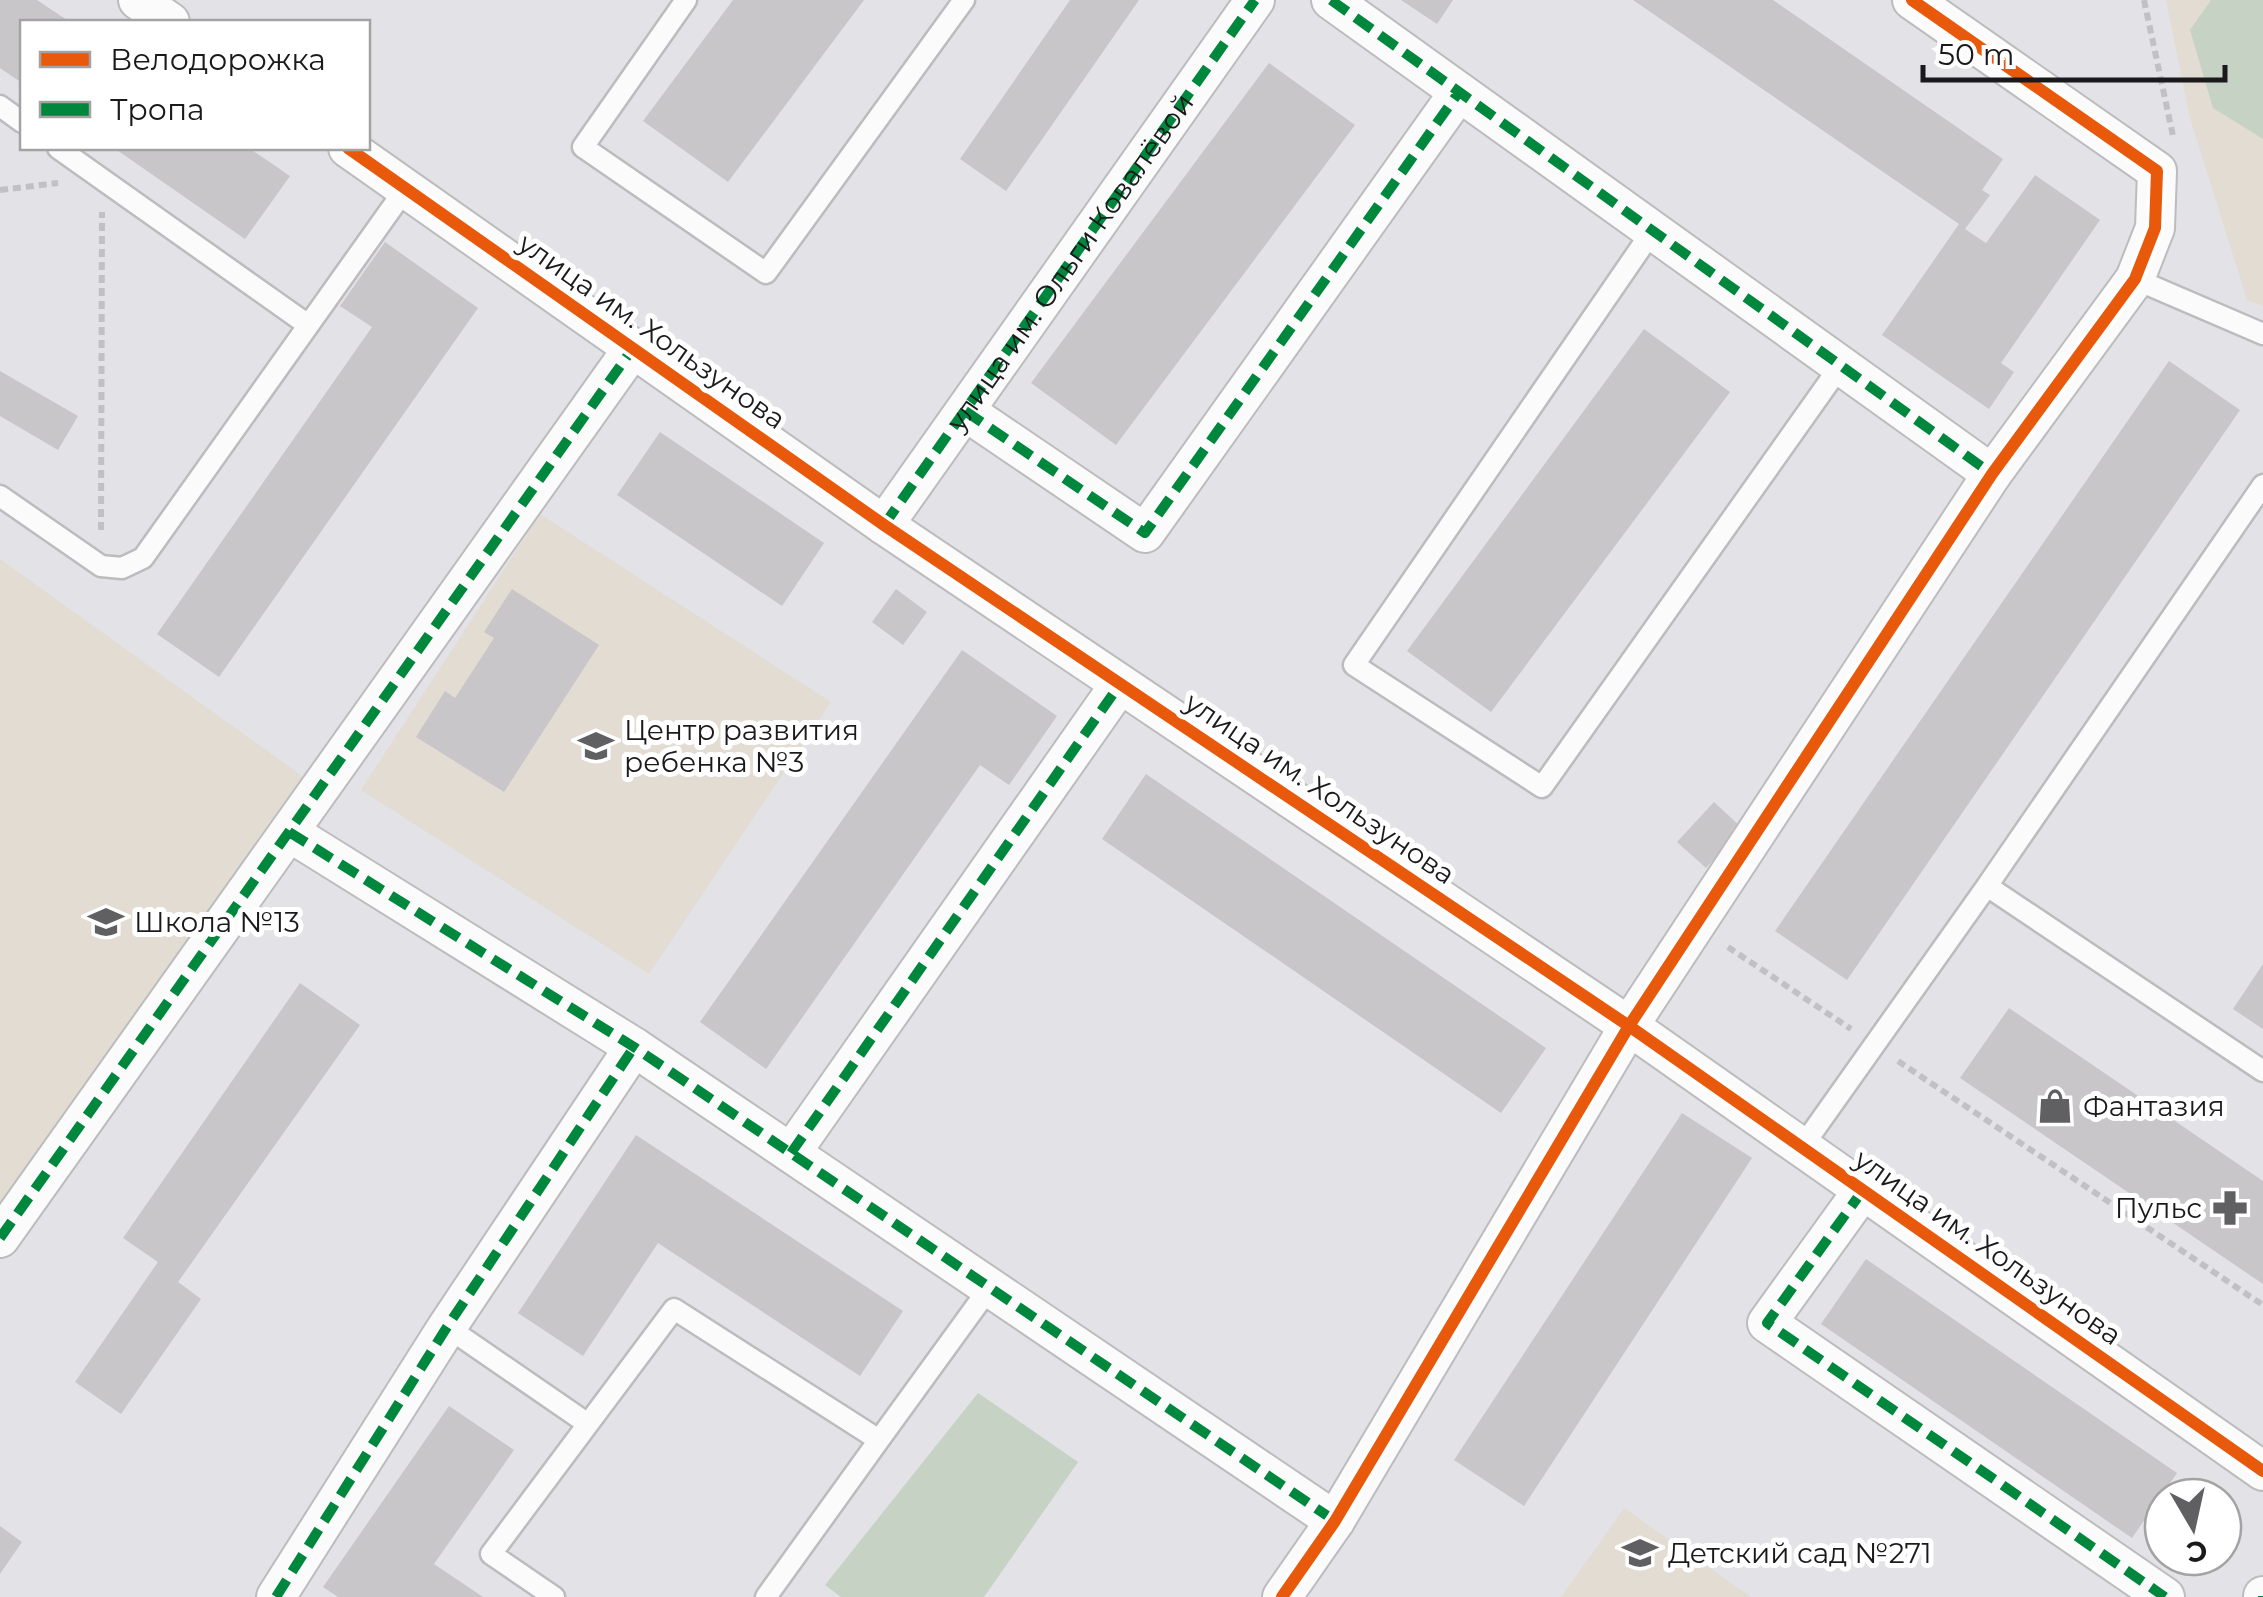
<svg xmlns="http://www.w3.org/2000/svg" width="2263" height="1597" font-family="Montserrat,sans-serif">
  <style>
    .education { fill: #e2dcd3 }
    .green { fill: #c5d2c4 }
    .building { fill: #c8c6c9 }
    .lines { fill: none; stroke-linecap: round; stroke-linejoin: round }
    .lane-casing { stroke: #bcbcbf; stroke-width: 25 }
    .street-casing { stroke: #bcbcbf; stroke-width: 42 }
    .path { stroke: #c1c1c3; stroke-width: 6; stroke-dasharray: 8 5; stroke-linecap: butt }
    .lane { stroke: #fbfbfb; stroke-width: 20 }
    .street { stroke: #fbfbfb; stroke-width: 38 }
    .quiet { stroke: #00873e; stroke-width: 10; stroke-dasharray: 20 10; stroke-linecap: butt }
    .cycleway-casing { stroke: #fff; stroke-width: 19 }
    .cycleway { stroke: #e8590c; stroke-width: 12 }
    .labels { text-anchor: middle; stroke-width: 10; stroke-linejoin: round; paint-order: stroke }
    .street-label { font-size: 28px; fill: #1a1a1c; stroke: #fff }
    .poi-label { font-size: 28px; fill: #1a1a1c; stroke: #fff; text-anchor: start }
  </style>
  <rect width="100%" height="100%" fill="#e2e2e7"/>
  <path class="education" d="M2166,0H2263V306L2247,300L2190,118Z
    M540,514L831,702L649,974L361,790Z
    M0,559L312,783L0,1228Z
    M1624,1508L1751,1597H1561Z"/>
  <path class="green" d="M2211,0H2263V139L2213,108L2190,30Z
    M978,1393L1078,1462L984,1597H841L825,1585Z"/>
  <path class="building" d="M0,0H37L70,22H22V83L0,68Z
    M733,0H864L728,182L643,121Z
    M1070,0H1139L1006,191L960,159Z
    M1401,0H1453L1437,24Z
    M1633,0H1773L2003,159L1982,190L1990,195L1965,229L1986,243L2035,175L2100,220L2001,363L2014,372L1989,409L1882,335L1959,224Z
    M1269,63L1355,125L1116,445L1031,383Z
    M114,148H249L290,176L245,239Z
    M385,242L478,308L219,677L157,634L372,327L340,306Z
    M1644,329L1730,392L1491,712L1407,651Z
    M2169,361L2240,410L1847,980L1775,931Z
    M0,371L78,416L58,450L0,416Z
    M660,432L824,543L782,606L617,495Z
    M512,589L599,645L504,792L416,737L445,691L455,698L494,638L484,632Z
    M896,589L927,612L903,645L872,622Z
    M962,650L1057,716L1009,785L980,765L766,1069L700,1022Z
    M1146,774L1546,1048L1501,1113L1102,839Z
    M1714,802L1742,828L1706,868L1677,842Z
    M2263,964V1029L2233,1009Z
    M300,983L360,1025L178,1282L201,1299L121,1414L75,1382L158,1262L123,1238Z
    M2009,1008L2263,1181V1284L1960,1078Z
    M1682,1113L1752,1158L1524,1506L1454,1460Z
    M636,1135L903,1311L860,1376L658,1243L583,1356L518,1313Z
    M1866,1259L2177,1473L2132,1538L1821,1324Z
    M449,1406L514,1450L434,1564L483,1597H338L323,1587Z
    M0,1526L22,1542L0,1574Z"/>
  <g class="lines">
    <defs>
      <path id="lane" d="M686,0L583,147L766,273L964,0
        M0,106L22,122
        M58,148L308,325
        M1653,230L1354,665L1542,787L1841,365
        M2135,279L2263,334
        M0,496L101,566L122,568L143,558L406,188
        M1987,886L2263,485
        M1802,1147L1987,886L2263,1071
        M447,1327L588,1424
        M554,1597L491,1554L674,1309L879,1440L990,1287
        M766,1597L879,1440"/>
      <g id="street">
        <path d="M138,0L170,22"/>
        <path d="M1331,0L1992,474"/>
        <path d="M348,148L884,525L1629,1026L2263,1471"/>
        <path d="M965,411L1145,533L1459,92"/>
        <path id="s1" d="M884,525L1255,0"/>
        <path d="M289,832L634,1047L1335,1521"/>
        <path d="M791,1153L1120,684"/>
        <path d="M1863,1190L1767,1323L2165,1597"/>
        <path d="M0,1238L633,348"/>
        <path d="M276,1597L447,1327L634,1047"/>
        <path d="M1282,1597L1335,1521L1629,1026L1992,474L2135,279L2155,228L2157,171L1912,0"/>
        <path d="M2263,1597V1596"/>
      </g>
    </defs>
    <use href="#lane" class="lane-casing"/>
    <use href="#street" class="street-casing"/>
    <path class="path" d="M2144,0L2173,136
      M0,190L58,183
      M101,530L102,212
      M1728,947L1851,1029
      M1898,1061L2263,1305"/>
    <use href="#lane" class="lane"/>
    <use href="#street" class="street"/>
    <path class="quiet" d="M1331,0L1992,474
      M965,411L1145,533L1459,92
      M884,525L1255,0
      M289,832L634,1047L1335,1521
      M791,1153L1120,684
      M1863,1190L1767,1323L2165,1597
      M0,1238L633,348
      M276,1597L447,1327L634,1047
      M2263,1597V1596"/>
    <defs>
      <path id="cycleway" d="M348,148L884,525L1629,1026L2263,1471
        M1282,1597L1335,1521L1629,1026L1992,474L2135,279L2155,228L2157,171L1912,0"/>
    </defs>
    <use href="#cycleway" class="cycleway-casing"/>
    <use href="#cycleway" class="cycleway"/>
  </g>
  <defs>
    <symbol id="school-bare" viewBox="-9 -9 18 18"><path d="M0-5L7-2L0 1L-7-2ZM-4 1L0 2.5L4 1V4Q0 6-4 4Z" fill="#606063" stroke="#fff" stroke-width="2.5" paint-order="stroke"/></symbol>
    <symbol id="shop-bare" viewBox="-9 -9 18 18"><path d="M-5-2.5h2.3a2.7 3.5 0 0 1 5.4 0H5L5.5 6h-11ZM-1.5-2.5h3a1.5 2.3 0 0 0-3 0Z" fill="#606063" stroke="#fff" stroke-width="2.5" paint-order="stroke"/></symbol>
    <symbol id="pharmacy-bare" viewBox="-9 -9 18 18"><path d="M-2-6h4v4h4v4h-4v4h-4v-4h-4v-4h4Z" fill="#606063" stroke="#fff" stroke-width="2.5" paint-order="stroke"/></symbol>
  </defs>
  <g fill-rule="evenodd">
    <use href="#school-bare" x="571" y="721" width="50" height="50"/>
    <use href="#school-bare" x="81" y="897" width="50" height="50"/>
    <use href="#shop-bare" x="2030" y="1081" width="50" height="50"/>
    <use href="#pharmacy-bare" x="2205" y="1183" width="50" height="50"/>
    <use href="#school-bare" x="1615" y="1528" width="50" height="50"/>
  </g>
  <g class="labels">
    <g class="street-label">
      <text dy="10" stroke="none"><textPath href="#s1" startOffset="322">улица им. Ольги Ковалёвой</textPath></text>
      <text transform="translate(652 331) rotate(35)" y="10">улица им. Хользунова</text>
      <text transform="translate(1320 788) rotate(34)" y="10">улица им. Хользунова</text>
      <text transform="translate(1988 1247) rotate(35)" y="10">улица им. Хользунова</text>
    </g>
    <g class="poi-label">
      <text x="624" y="740">Центр развития<tspan x="624" dy="32">ребенка №3</tspan></text>
      <text x="134" y="932">Школа №13</text>
      <text x="2083" y="1116">Фантазия</text>
      <text x="2202" y="1218" text-anchor="end">Пульс</text>
      <text x="1668" y="1563">Детский сад №271</text>
    </g>
  </g>
  <rect x="20" y="20" width="350" height="130" fill="#ffffff" stroke="#a3a3a4" stroke-width="2.5"/>
  <rect x="40" y="52" width="50" height="15" fill="#e8590c" stroke="#a3a3a4" stroke-width="2.5"/>
  <text x="110" y="70" font-size="30" fill="#1a1a1c">Велодорожка</text>
  <rect x="40" y="102" width="50" height="15" fill="#00873e" stroke="#a3a3a4" stroke-width="2.5"/>
  <text x="110" y="120" font-size="30" fill="#1a1a1c">Тропа</text>
  <g transform="translate(2193 1527) rotate(171)"><circle r="48" fill="#ffffff" stroke="#a3a3a4" stroke-width="2.5"/>
  <path d="M0-8L18 38L0 25L-18 38Z" fill="#606063"/>
  <text y="-15" font-size="28" font-weight="bold" text-anchor="middle" fill="#1a1a1c">С</text>
  </g>
  <path d="M1923 65v15h302v-15" fill="none" stroke="#1a1a1c" stroke-width="5"/>
  <text x="1938" y="65" font-size="30" fill="#1a1a1c" stroke="#ffffff" stroke-width="8" paint-order="stroke">50 m</text>
</svg>
